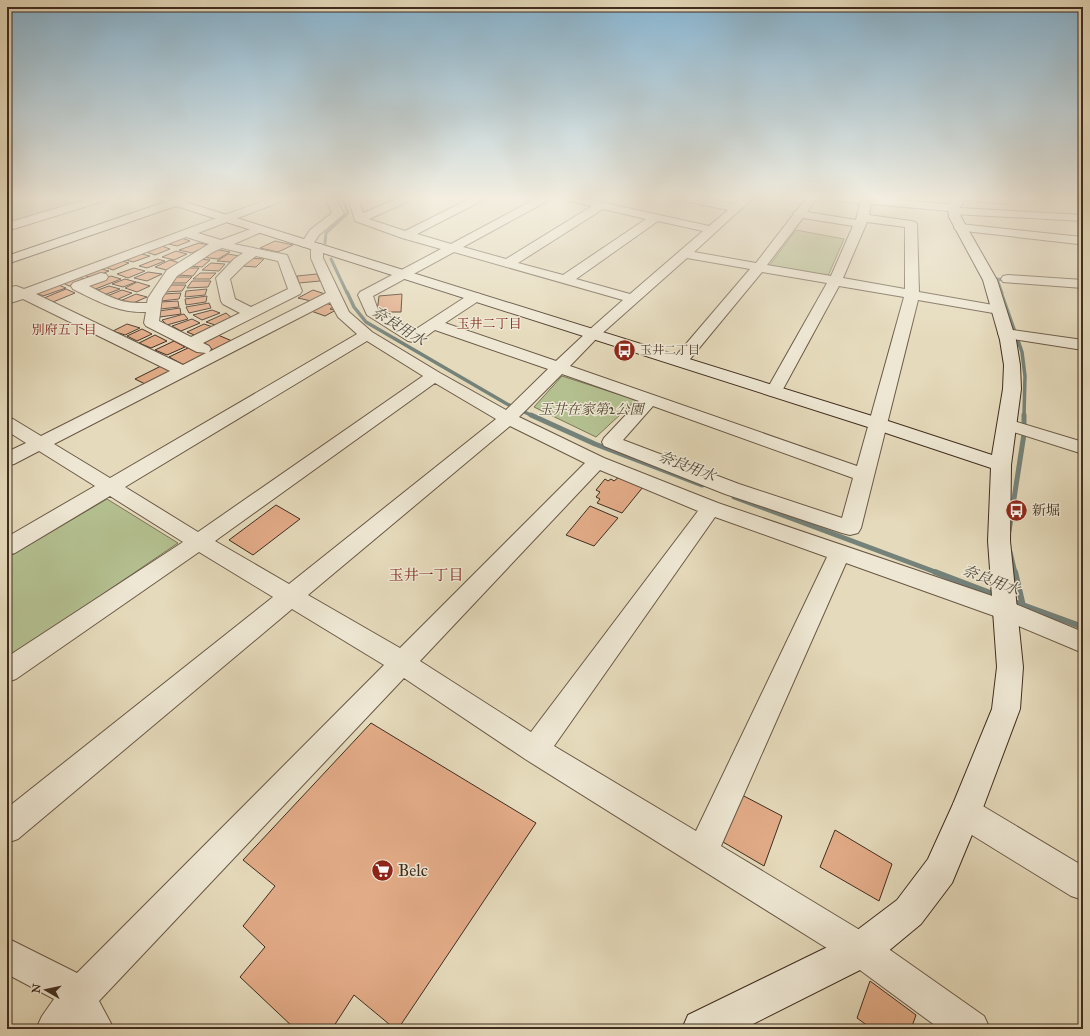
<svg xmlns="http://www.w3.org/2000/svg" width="1090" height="1036" font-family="'IM FELL Great Primer','Noto Serif JP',serif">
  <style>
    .green { fill: #b4c090; stroke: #7a7658 }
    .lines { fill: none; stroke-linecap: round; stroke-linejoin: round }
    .stream-far3 { stroke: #74827a; stroke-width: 3 }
    .stream-far2 { stroke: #74827a; stroke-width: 3.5 }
    .stream-far1 { stroke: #74827a; stroke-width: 5 }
    .stream { stroke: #74827a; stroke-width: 6 }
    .building { fill: #e2ab87; stroke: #402d1f }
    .street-casing { stroke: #695846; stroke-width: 2 }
    .secondary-casing { stroke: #402d1f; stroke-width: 2 }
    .street { fill: #eee7d3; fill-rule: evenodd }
    .secondary { fill: #eee7d3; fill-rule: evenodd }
    .labels { text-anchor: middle; stroke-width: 3; stroke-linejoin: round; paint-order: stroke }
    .far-poi-label { font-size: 12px; fill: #402d1f; stroke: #eee7d3; text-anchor: start }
    .far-neighbourhood-label { font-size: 13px; fill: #7a1f14; stroke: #eee7d3 }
    .park-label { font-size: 14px; font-style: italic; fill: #574a36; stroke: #eee7d3 }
    .poi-label { font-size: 14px; fill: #402d1f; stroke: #eee7d3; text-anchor: start }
    .water-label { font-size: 15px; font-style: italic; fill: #51493d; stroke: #eee7d3 }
    .neighbourhood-label { font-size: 15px; fill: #7a1f14; stroke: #eee7d3 }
    .near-poi-label { font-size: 17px; fill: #402d1f; stroke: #eee7d3; text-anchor: start }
  </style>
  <rect width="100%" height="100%" fill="#e5dabb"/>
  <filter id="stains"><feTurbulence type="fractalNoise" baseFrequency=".005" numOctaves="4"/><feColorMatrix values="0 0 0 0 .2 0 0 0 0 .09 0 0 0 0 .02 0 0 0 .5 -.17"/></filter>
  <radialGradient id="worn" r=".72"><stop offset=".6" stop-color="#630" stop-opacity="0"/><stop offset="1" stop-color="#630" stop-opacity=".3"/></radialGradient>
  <path class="green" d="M7,197H97L7,224Z
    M796,230L844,239L828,276L769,266Z
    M562,376L636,400L596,437L534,407Z
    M107,499L178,543L7,659V558Z"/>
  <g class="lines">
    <path class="stream-far3" d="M325,243L326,233L348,213L345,204L340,197
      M331,259L347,293
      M1002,293L997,279L1006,280"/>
    <path class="stream-far2" d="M347,292L354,307L366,322L507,404L533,416
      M1001,292L1022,352L1025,376L1024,416"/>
    <path class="stream-far1" d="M531,415L595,444L702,485
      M734,497L938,573
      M1009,531L1024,434V415
      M1010,552L1015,573"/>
    <path class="stream" d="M935,572L998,596
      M1015,572L1023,606
      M1011,601L1083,627"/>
  </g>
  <path class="building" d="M179,237L190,241L177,246L165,243Z
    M275,241L293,245L278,252L260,248Z
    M199,243L209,245L192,253L179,250Z
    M159,245L170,249L155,255L143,251Z
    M214,249L230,252L218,259L201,257Z
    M176,251L187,254L174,260L162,257Z
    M138,253L150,256L133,262L123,259Z
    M228,254L239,256L230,262L217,261Z
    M248,258L264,259L256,267L241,266Z
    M157,259L165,261L147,268L139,266Z
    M198,259L210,260L202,267L188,266Z
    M119,260L129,263L113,270L102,266Z
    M170,260L180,263L166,270L155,267Z
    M211,263L225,264L219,271L202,270Z
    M98,268L109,271L91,278L82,274Z
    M134,268L145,271L128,278L117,274Z
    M186,268H199L193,276L177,275Z
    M148,272L162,274L147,281L134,278Z
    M200,273H216L210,279H193Z
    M317,274L320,281L299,283L297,276Z
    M77,276L87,280L69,286L61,282Z
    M111,276L121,279L93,290L85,286Z
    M175,277H192L186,283H169Z
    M125,279L136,282L123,287L112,284Z
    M192,281H211L208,287L187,288Z
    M137,282L150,286L137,292L125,288Z
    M56,284L66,288L43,296L34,292Z
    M167,285H186L182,291L164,292Z
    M109,286L120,289L104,295L95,291Z
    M66,289L75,293L53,302L44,298Z
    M207,289L205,295L185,297L186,291Z
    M122,290L132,293L116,300L107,296Z
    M313,290L325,294L311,301L298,298Z
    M181,293L179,299L161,301L163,294Z
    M136,294L147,297L131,304L120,301Z
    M402,294L401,312H377L379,296Z
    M207,296L206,302L186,305L185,299Z
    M178,301L179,307L160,309L161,302Z
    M209,303L211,308L189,313L186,307Z
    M325,303L335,306L330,309L336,310L325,316L311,311Z
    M180,308L181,314L160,317L159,311Z
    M212,310L220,313L202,320L193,315Z
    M226,313L232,318L218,326L206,322Z
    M184,314L188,319L167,325L162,320Z
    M192,319L200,323L181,331L172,326Z
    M127,324L140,328L125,335L113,331Z
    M204,324L216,328L199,337L187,332Z
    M142,329L152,334L137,341L127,336Z
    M155,335L167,341L151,348L139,343Z
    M218,335L232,341L214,350L200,344Z
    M174,341L185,347L167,355L155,350Z
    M190,347L206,354L184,365L169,357Z
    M161,366L173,372L147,385L135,379Z
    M619,477L643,487L622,513L597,503L600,499L596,497L600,492L596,490L605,479L608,481L611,479L614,481Z
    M276,505L300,519L253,555L229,540Z
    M590,506L618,518L594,546L566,535Z
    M371,723L536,823L398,1029H395L354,995L332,1029H295L240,977L265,947L243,926L275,886L243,860Z
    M742,795L782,816L764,866L723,842Z
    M835,830L892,864L879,901L820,867Z
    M870,981L916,1015L911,1029H872L857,1018Z"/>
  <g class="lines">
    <defs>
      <path id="street" d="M95,197H111L110,199L7,231V223Z
        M274,197H289L288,199L198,233L221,240L256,227H264L266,229L264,231L234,244L287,255L302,291L300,294L203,343L209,346L211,349L209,352L326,293L311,258V247H303L301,244L310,230L332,213L325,197H335L344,214L319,235L313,244H321L323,247V258L349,312L372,332L440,373L506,410L548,369L435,330C426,336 419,344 408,341L367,315L358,295L360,292L441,249L402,238L355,221L348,197H358L363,213L401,197H415L414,199L369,219L405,231L473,197H486L485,199L417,234L451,244L539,197H552L551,199L463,247L506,259L592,206L560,199L559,197H578L709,226L728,210L679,200L675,199L674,197H695L734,204L743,197H754L694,252L756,263L793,215L794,212L796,211L808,197H818L807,212L856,220L860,203L829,200L825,199L824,197H872L954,205L960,208L1083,215V221L954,214L950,213L949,211L871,204L869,215L911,221L915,222L917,224L919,292L999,306L1004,307L1006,310L1004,313L999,314L918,300L861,528L858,533L850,535L842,533L725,494L604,446L602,442L604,438L639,401L562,374L519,417L604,458L718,503L1013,603L1083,632V653L997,617L846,563L721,846L873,938L984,1016L990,1029H940L849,962L525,759L404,678L99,1001L114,1029H36L42,1016L54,999L7,974V938L77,973L384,665L292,609L18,839L7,843V808L273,597L199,552L16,679L7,682V657L183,542L110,496L15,553L7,555V537L95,486L39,451L14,464L7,466V452L26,443L7,431V418L13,419L41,436L170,371L23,299L7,304V295L12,293L9,290L11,287L16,286L24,289ZM603,209L646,219L563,275L518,263ZM803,218L853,226L831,276L767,265ZM658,221L703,231L630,294L576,279ZM867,222L905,227V289L843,278ZM186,237L209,244L167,270L148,298L147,303C121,304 112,298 89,286L106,280L108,277L106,274L101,273L73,283L71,286L73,289C97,301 118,313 146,312L144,323L146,326L197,352L206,353L183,365L36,294ZM222,248L243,253L234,259L216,278L221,301L223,304L240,313L191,337L159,321L162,298L177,276L213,252ZM454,252L623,300L588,331L556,361L445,323L480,300L482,297L480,294L475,293L470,294L413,331L378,310L373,296ZM256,256L278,261L288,289L251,307L235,299L230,279L244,265ZM687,258L750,269L674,358L672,361L674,364L680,366L686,364L762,272L827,283L766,391L768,395L774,396L780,395L782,391L839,286L904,297L857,466L570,366L598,337ZM330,302L338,317L357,334L110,478L54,444ZM367,341L423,376L198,532L125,487ZM435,383L496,419L289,584L215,541ZM653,406L853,478L842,518L739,484L623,440ZM510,426L585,463L400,648L308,595ZM600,470L698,511L531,732L420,661ZM715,517L827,557L696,831L554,746Z
        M963,197H997L1009,199L1010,201L1005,204L968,200L964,199Z
        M960,224L1082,237L1083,247L1078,244L956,230L954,228L956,226Z
        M1008,275L1083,280V288L1003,282L1001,279L1003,276Z
        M1006,329L1083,340V350L1001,337L998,334L1001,331Z
        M1007,419L1083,442V454L1001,428L998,424L1001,420Z
        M965,798L976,802L1083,866V900L1071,896L954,824L950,813L954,802Z"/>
      <path id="secondary" d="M153,197L184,199L185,202L885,420L992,455L1003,389L1004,365L1000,340L983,280L949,217L948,208L954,197H966L960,208L961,217L997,280L1016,340L1020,365L1021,389L1011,465L1010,541L1023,667L1020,709L981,813L952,883L921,924L874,963L743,1029H682L688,1015L848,937L897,900L928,859L953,804L992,709L997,667L988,541L991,468L871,428L176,206L7,264V256L165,202L155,199Z"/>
    </defs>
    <use href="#street" class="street-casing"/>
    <use href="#secondary" class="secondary-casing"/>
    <use href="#street" class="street"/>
    <use href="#secondary" class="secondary"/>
  </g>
  <linearGradient id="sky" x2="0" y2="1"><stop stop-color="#87b6d4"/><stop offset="0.58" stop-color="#f3eee0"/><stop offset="1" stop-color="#f3eee0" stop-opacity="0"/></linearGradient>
  <rect width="1090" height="342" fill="url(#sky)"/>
  <defs>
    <symbol id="bus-disc" viewBox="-11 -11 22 22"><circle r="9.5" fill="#8f2418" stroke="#eee7d3"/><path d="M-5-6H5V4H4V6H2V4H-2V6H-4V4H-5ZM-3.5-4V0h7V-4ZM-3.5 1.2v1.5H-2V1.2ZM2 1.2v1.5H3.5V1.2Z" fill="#fff"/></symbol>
    <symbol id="supermarket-disc" viewBox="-11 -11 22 22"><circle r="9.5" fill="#8f2418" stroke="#eee7d3"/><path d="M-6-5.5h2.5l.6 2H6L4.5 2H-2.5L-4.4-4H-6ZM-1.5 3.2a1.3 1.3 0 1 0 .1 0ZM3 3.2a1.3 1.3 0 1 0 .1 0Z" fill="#fff"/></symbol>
  </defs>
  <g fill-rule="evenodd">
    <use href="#bus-disc" x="612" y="338" width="25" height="25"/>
    <use href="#bus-disc" x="1004" y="498" width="25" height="25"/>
    <use href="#supermarket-disc" x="370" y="858" width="25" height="25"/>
  </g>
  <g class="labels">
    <g class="far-poi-label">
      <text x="640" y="354">玉井二丁目</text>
    </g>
    <g class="far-neighbourhood-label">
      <text x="489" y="328">玉井二丁目</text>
      <text x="64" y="334">別府五丁目</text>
    </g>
    <g class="park-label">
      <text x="591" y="414">玉井在家第2公園</text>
    </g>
    <g class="poi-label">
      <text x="1032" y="515">新堀</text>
    </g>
    <g class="water-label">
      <text transform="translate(399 326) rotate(32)" y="5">奈良用水</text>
      <text transform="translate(687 466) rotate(21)" y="5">奈良用水</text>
      <text transform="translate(991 580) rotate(21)" y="5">奈良用水</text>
    </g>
    <g class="neighbourhood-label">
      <text x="426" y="580">玉井一丁目</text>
    </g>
    <g class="near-poi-label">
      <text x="398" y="876">Belc</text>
    </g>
  </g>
  <rect width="1090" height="1036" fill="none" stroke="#e5dabb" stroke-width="24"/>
  <rect x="8" y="8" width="1074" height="1020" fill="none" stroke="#402d1f" stroke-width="2"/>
  <rect x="12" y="12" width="1066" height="1012" fill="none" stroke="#402d1f"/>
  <g transform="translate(46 990) rotate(279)" stroke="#eee7d3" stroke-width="3" paint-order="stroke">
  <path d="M0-3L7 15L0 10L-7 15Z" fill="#402d1f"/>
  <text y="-6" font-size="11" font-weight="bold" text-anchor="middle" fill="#402d1f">N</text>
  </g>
  <rect width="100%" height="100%" filter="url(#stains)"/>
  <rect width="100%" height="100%" fill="url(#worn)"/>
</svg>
